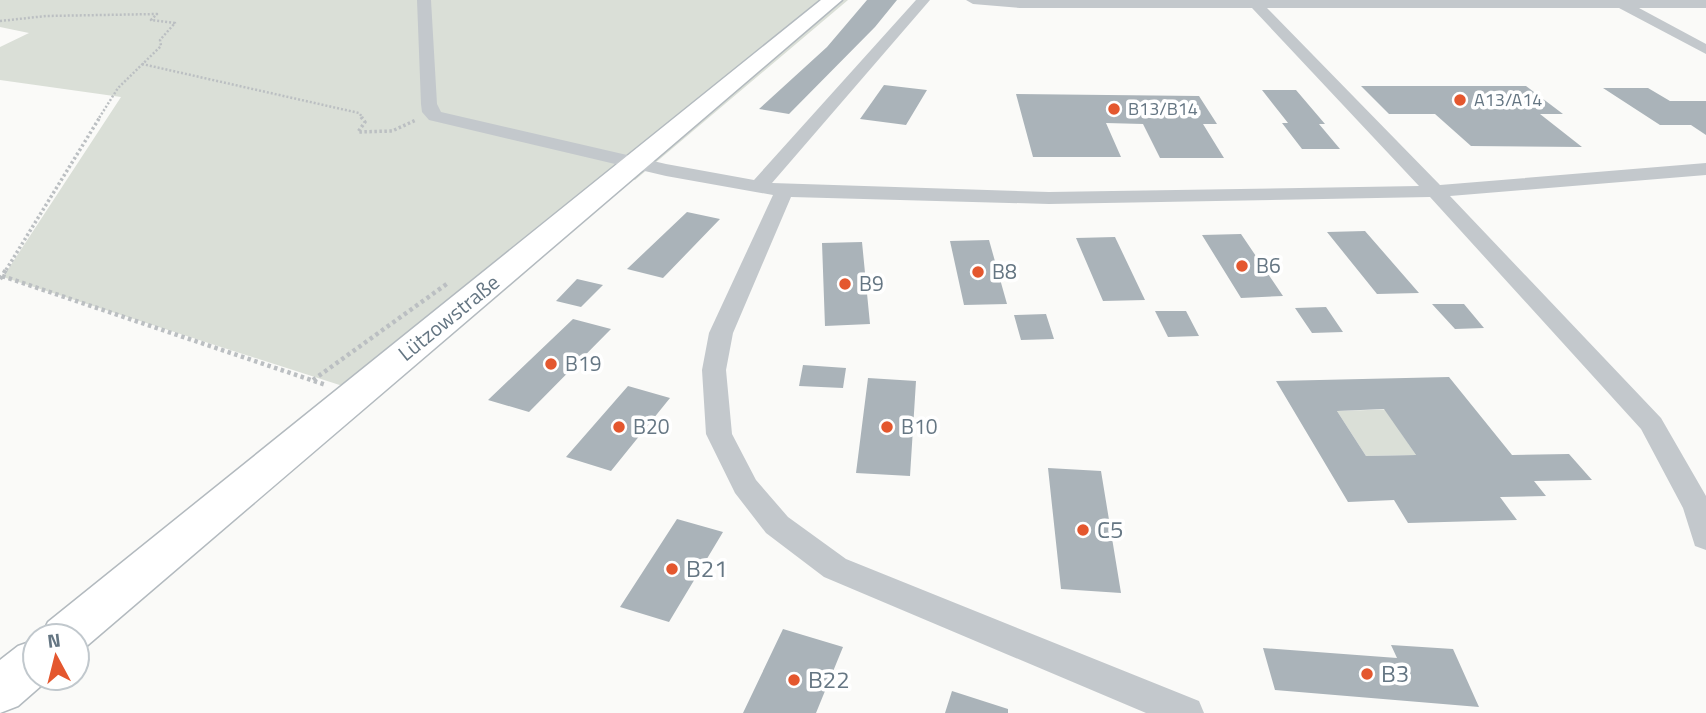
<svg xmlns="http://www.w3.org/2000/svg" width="1706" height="713" font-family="'Titillium Web',sans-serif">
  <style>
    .green { fill: #dadfd7 }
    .building { fill: #aab3b9; fill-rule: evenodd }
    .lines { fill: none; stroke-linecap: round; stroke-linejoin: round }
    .secondary-casing { stroke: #b3babf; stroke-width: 3 }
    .path-far2 { stroke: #bbbfc2; stroke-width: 2.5; stroke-dasharray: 2 2; stroke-linecap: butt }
    .path-far1 { stroke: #bbbfc2; stroke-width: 3.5; stroke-dasharray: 2.5 2.5; stroke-linecap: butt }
    .path { stroke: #bbbfc2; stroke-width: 4.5; stroke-dasharray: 3.5 3.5; stroke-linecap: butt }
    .street { fill: #c3c8cc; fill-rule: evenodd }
    .secondary { fill: #fff; fill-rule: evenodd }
    .poi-dot { fill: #e4572e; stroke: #fff; stroke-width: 2.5 }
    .labels { text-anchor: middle; stroke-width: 7; stroke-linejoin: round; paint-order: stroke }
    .far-poi-label { font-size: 18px; fill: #657683; stroke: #fff; text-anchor: start }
    .poi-label { font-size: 21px; fill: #657683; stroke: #fff; text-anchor: start }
    .street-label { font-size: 21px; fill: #657683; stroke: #fff }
    .near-poi-label { font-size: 24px; fill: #657683; stroke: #fff; text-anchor: start }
  </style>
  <rect width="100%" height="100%" fill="#fafaf8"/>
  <path class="green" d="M0,0H848L635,180L611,169L349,388L3,277L121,97L0,80V47L29,33L0,27Z
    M1431,408L1399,430L1416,455L1366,456L1337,411Z"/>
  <path class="building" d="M867,0H897L875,27L789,114L759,109L827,47Z
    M884,85L927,90L906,125L860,119Z
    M1361,86H1526L1563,114H1540L1582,147L1471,146L1435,114H1389Z
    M1603,88H1648L1670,101H1706V135L1691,125H1660Z
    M1262,90H1296L1325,124H1319L1340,149H1302L1282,123H1288Z
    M1016,94L1199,96L1217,124H1203L1224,158H1160L1143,124L1106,123L1121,157H1033Z
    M687,212L720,219L663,278L627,269Z
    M1365,231L1419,293L1377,294L1327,232Z
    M1241,234L1283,296L1241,298L1202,235Z
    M1115,237L1145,300L1103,301L1076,238Z
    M989,240L1007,304L964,305L950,241Z
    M862,242L870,324L825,326L822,243Z
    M577,279L603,285L581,307L556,301Z
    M1432,304H1464L1484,328L1455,329Z
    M1326,307L1343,332L1312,333L1295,308Z
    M1155,311H1186L1199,336L1168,337Z
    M1046,314L1054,339L1021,340L1014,315Z
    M573,319L611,329L529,412L488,400Z
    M803,365L846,368L843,388L799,386Z
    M1449,377L1512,455L1569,454L1592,480L1534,481L1546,496L1500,497L1517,520L1408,523L1394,500L1348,502L1276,381ZM1384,409L1416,455L1366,456L1337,411Z
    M868,378L916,381L910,476L856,473Z
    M628,386L670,398L611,471L566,457Z
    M1048,468L1101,471L1121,593L1061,589Z
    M677,519L723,532L669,622L620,607Z
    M783,629L843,647L816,713H743Z
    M1391,645L1453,649L1479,707L1275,690L1263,648L1397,658Z
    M952,691L1008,709V713H945Z"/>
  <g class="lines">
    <defs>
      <path id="secondary" d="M821,0H842L82,650L77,652V636H41L48,622Z
        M35,640V678H50L18,706L0,713V660L18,646Z"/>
    </defs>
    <use href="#secondary" class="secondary-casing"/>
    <path class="path-far2" d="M0,21L46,16L157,14L151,20L175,23L160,40L161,46L118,88L99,118
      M142,64L359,113L363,118"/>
    <path class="path-far1" d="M361,117L365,122L358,132L392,131L416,120
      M6,270L100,117"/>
    <path class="path" d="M2,276L326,385
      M0,279L7,268
      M313,380L448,283"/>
    <path class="street" d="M417,0H431L437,104L441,112L666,164L754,180L916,0H930L772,183L1049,192L1419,186L1252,8H1020L973,4L966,0H1706V8H1639L1706,44V54L1619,8H1267L1440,185L1706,163V175L1450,196L1661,418L1706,496V550L1695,546L1683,508L1641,429L1430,197L1049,204L791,197L733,333L726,370L732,434L756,480L788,517L846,559L1199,701L1204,713H1146L824,577L766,533L735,493L706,434L702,370L709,333L773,195L666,176L429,120L422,112L421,104Z"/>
    <use href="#secondary" class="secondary"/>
  </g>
  <g class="poi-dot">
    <circle cx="1460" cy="100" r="7"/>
    <circle cx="1114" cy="109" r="7"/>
    <circle cx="1242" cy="266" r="7"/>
    <circle cx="978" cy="272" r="7"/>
    <circle cx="845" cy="284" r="7"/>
    <circle cx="551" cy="364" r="7"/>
    <circle cx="619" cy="427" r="7"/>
    <circle cx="887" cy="427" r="7"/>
    <circle cx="1083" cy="530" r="7"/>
    <circle cx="672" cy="569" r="7"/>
    <circle cx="1367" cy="674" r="7"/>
    <circle cx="794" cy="680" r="7"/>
  </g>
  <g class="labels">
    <g class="far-poi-label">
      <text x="1474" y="106">A13/A14</text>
      <text x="1128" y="115">B13/B14</text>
    </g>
    <g class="poi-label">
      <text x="1256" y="273">B6</text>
      <text x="992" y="279">B8</text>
      <text x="859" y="291">B9</text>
      <text x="565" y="371">B19</text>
      <text x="633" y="434">B20</text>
      <text x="901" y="434">B10</text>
    </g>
    <g class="street-label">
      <text transform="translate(449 318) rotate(-39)" y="7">Lützowstraße</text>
    </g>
    <g class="near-poi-label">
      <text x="1097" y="538">C5</text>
      <text x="686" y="577">B21</text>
      <text x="1381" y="682">B3</text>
      <text x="808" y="688">B22</text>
    </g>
  </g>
  <g transform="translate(56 657) rotate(353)"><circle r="33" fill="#ffffff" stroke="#c1c8cd" stroke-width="2"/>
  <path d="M0-5L12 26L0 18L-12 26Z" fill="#e4572e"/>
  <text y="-10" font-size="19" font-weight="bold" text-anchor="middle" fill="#657683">N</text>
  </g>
</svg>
